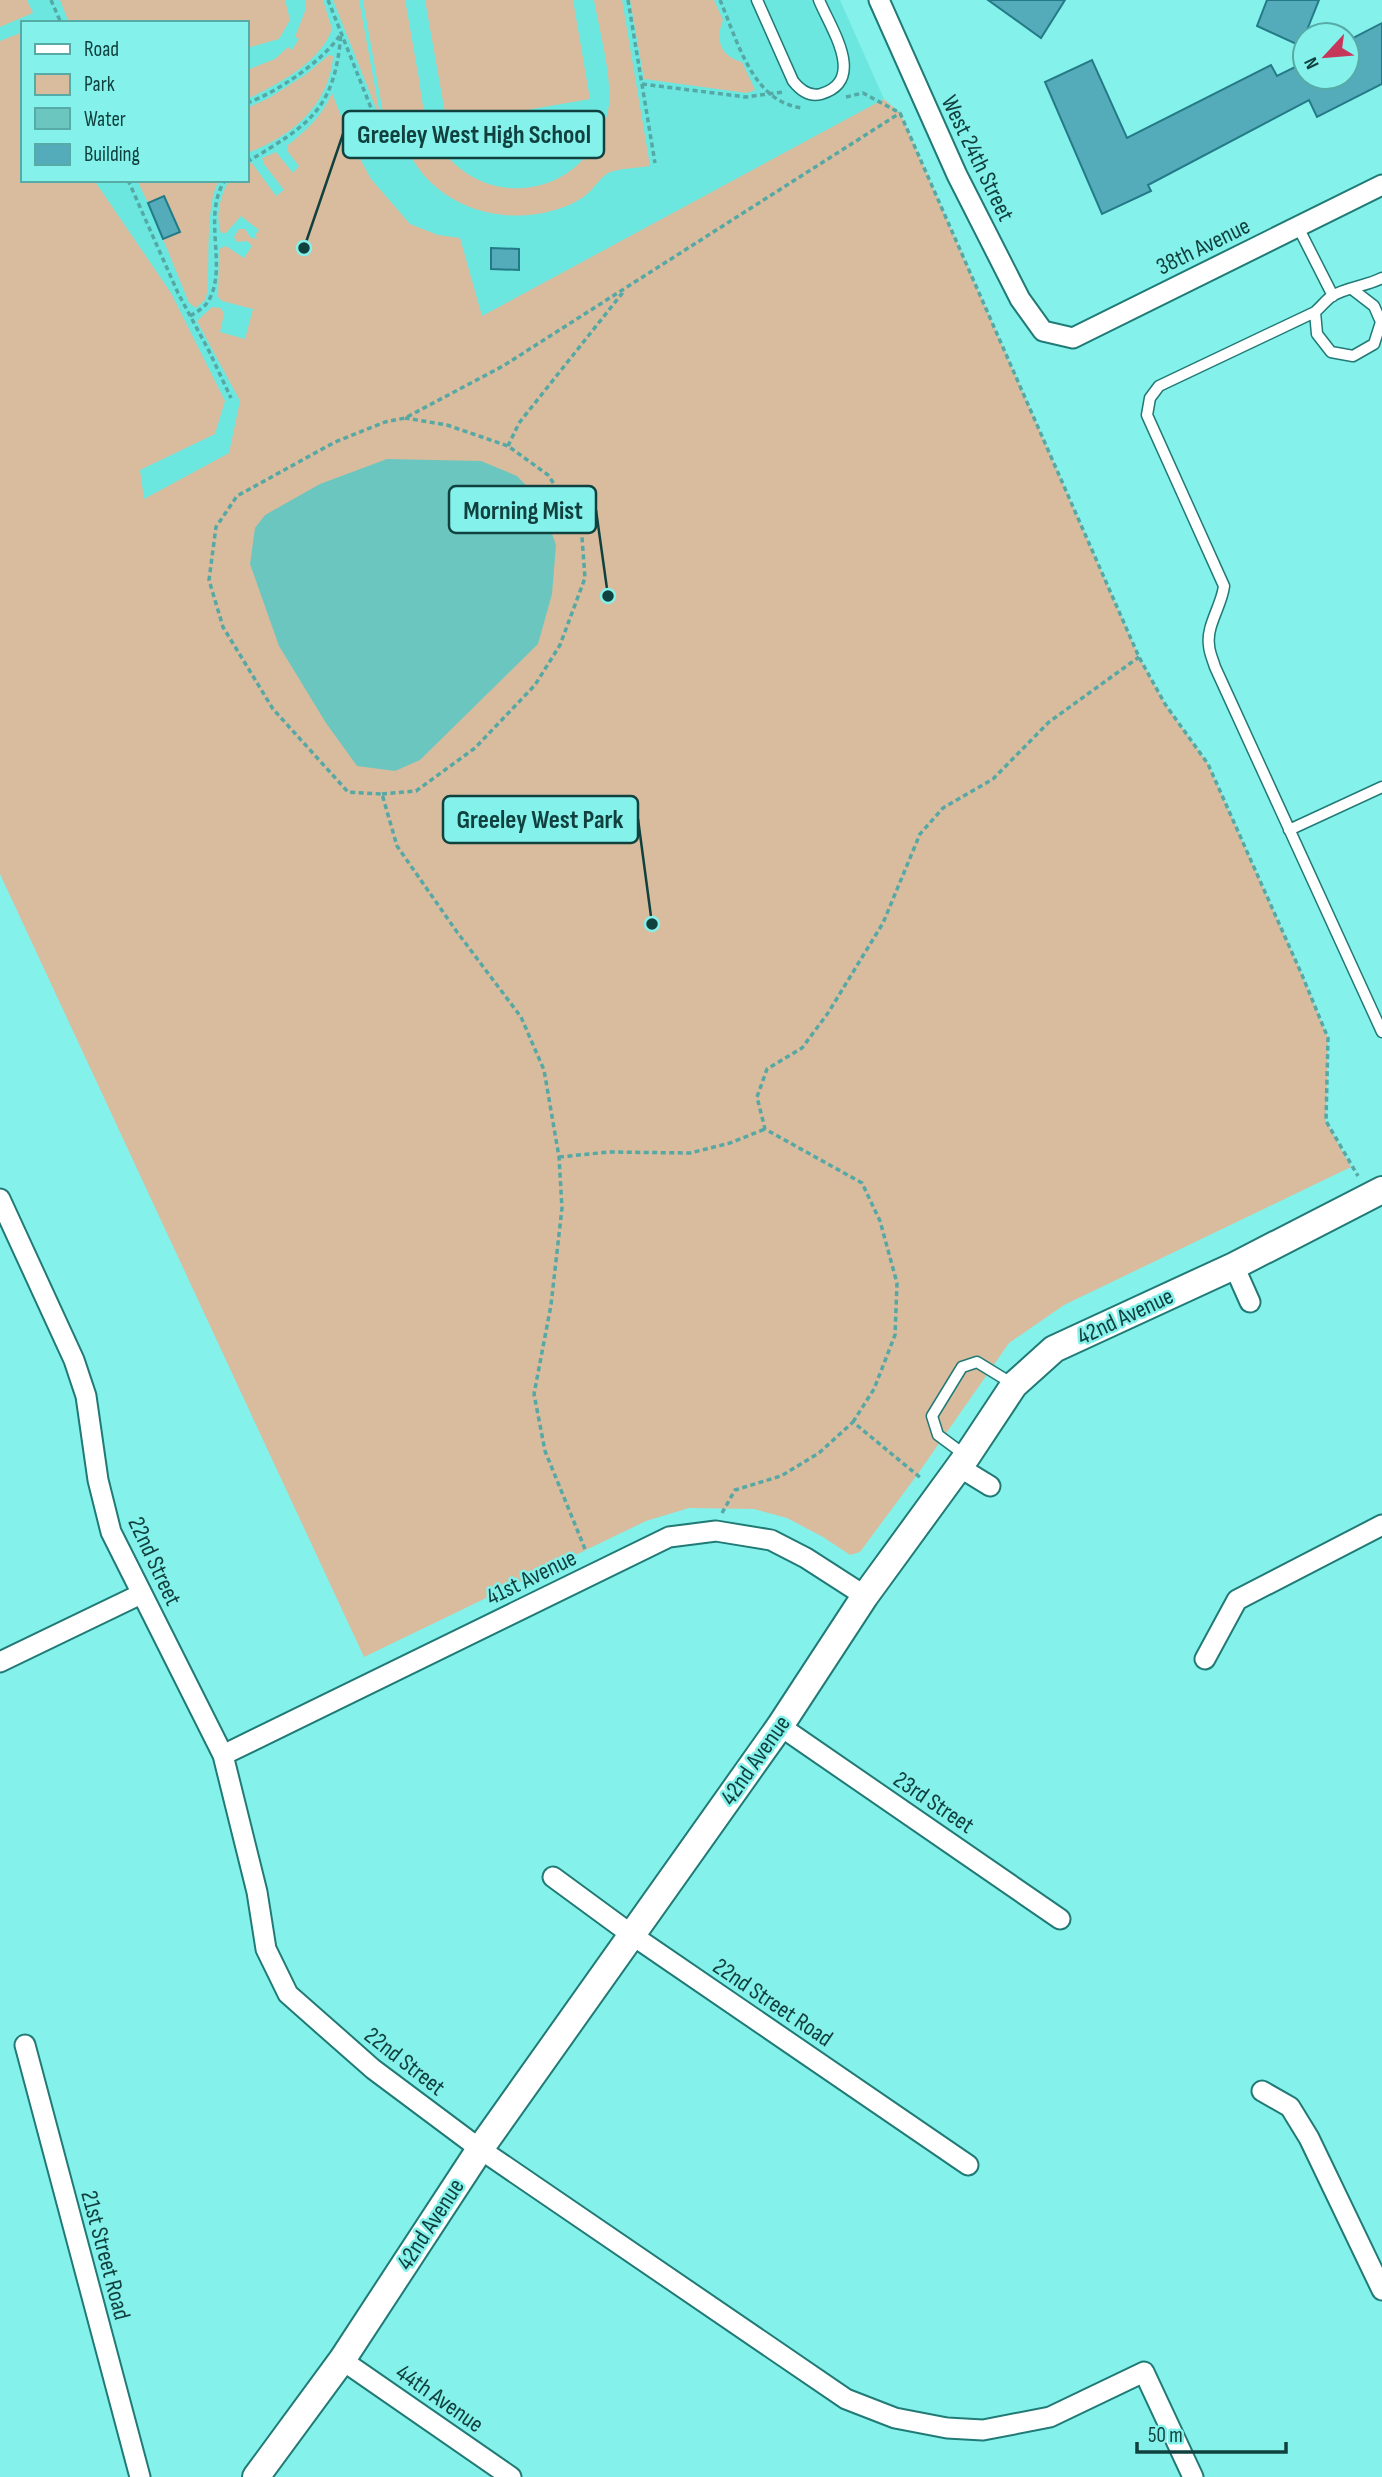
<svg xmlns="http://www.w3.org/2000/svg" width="1382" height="2477" font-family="'Sofia Sans Condensed',sans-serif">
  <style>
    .built { fill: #6be7e0; fill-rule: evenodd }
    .green { fill: #d8bc9d }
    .water { fill: #6cc6c0 }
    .building { fill: #54acbb; stroke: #247a87; stroke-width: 2 }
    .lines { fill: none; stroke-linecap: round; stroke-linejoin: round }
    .lane-casing { stroke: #217a75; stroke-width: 13 }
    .street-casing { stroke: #217a75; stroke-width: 23 }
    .secondary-casing { stroke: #217a75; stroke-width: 30 }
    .path { stroke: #55a8a4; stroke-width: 3.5; stroke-dasharray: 5 3.5; stroke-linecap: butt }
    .lane { stroke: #fff; stroke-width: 10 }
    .street { stroke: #fff; stroke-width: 19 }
    .secondary { stroke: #fff; stroke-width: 26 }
    .labels { text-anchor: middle; stroke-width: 5; stroke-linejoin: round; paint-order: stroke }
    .street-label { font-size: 24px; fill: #11413f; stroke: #85f1eb }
    .leader { fill: none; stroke: #11413f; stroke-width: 2.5 }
    .callout-dot { fill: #11413f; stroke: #85f1eb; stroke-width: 2.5 }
    .callout { fill: #85f1eb; stroke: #11413f; stroke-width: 2.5 }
    .callout-label { font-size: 26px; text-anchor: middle; font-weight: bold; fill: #11413f }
  </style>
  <rect width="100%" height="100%" fill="#85f1eb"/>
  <path class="built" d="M0,0H840L884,99L0,577ZM23,23H247V180H23Z"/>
  <path class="green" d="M0,0H27L33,13L0,27Z
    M60,0H285L290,20L279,39L247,48V23H69Z
    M305,0H323L332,29C321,62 277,85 247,99V70L275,59L288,47L292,50L299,39L295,37L305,11Z
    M333,0H359L381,121Z
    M363,0H405C410,26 414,53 419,79C422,100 424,122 435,140C482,217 589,198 608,111C614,83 599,29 594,0H622L650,166C638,168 620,168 608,173C601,177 595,187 589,192C583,199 570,205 561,208C504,228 437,208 409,153C404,143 402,132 398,122L385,124Z
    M425,0H573L590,99L447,124Z
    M630,0H714L723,20C715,40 720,56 742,62L755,90L747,93L644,79Z
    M23,32V180H94L171,293L225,401L215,434L140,470L144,499L229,453L240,401L197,321L212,307L221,308L224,314L220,332L245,339L253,309L222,301L218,297L219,249L226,246L244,258L252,246L247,241L237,242L234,237L239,229H245L250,237L257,239L255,235L259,230L241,216L226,233H221C215,215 220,197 229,180H247V165L249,163H252L276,196L284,190L264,164L262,158L276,152L293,173L299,166L288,152V145C307,130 322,116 332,93L352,144L371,179L410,224L438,235L460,238L482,316L884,99L900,113L1139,657L1165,704L1208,764L1302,975L1328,1038L1326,1121L1351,1167L1064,1305L1009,1343L917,1475L860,1552L850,1555L823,1537L787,1518L754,1509L689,1508L646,1521L364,1657L0,874V41Z
    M329,55L333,56C333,65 330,74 327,83C313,119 282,140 247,153V108L269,98L305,75Z
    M137,180H220C205,198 210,266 207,293L205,300L196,308L189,303L163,239L180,231L165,196L148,203Z"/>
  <path class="water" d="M387,459L481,461L517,476L540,500L556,545L552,594L538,644L420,760L395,771L357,766L326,723L279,646L250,564L255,528L265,515L320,484Z"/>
  <path class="building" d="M988,0H1065L1041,38Z
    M1267,0H1319L1305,35V48L1257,26Z
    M1382,23V84L1317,117L1309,100L1148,185L1151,191L1102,214L1045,82L1092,60L1127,138L1271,65L1277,76L1305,62V77H1347V41Z
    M164,196L180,232L163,239L148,203Z
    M491,248L519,249V270L491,269Z"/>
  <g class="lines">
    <defs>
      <path id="lane" d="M757,0L793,81C800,90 809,97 821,94C867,80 831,29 819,0
        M1298,227L1333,296
        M1352,289L1374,306L1381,322L1374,344L1353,356L1331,352L1317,334L1315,312C1321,307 1326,300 1332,296C1347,287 1367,286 1382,278
        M1315,312L1159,386L1150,398L1147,415L1224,586C1222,605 1206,626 1209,645C1209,652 1213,660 1215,667L1382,1032
        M1289,830L1382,787
        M965,1455L938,1435L932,1416L962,1367L977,1362L1013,1384"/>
      <path id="street" d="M879,0L957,175L1020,299L1043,331L1073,338L1382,185
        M0,1199L74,1360L86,1396L98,1480L111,1532L223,1755L257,1892L266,1949L288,1994L373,2069L480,2149L846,2399L895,2418L947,2428L983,2430L1050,2417L1144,2372L1193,2477
        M1234,1266L1250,1302
        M959,1467L990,1486
        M1205,1659L1237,1600L1382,1525
        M0,1662L141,1594
        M780,1726L1060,1919
        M223,1755L669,1537L716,1531L771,1540L806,1558L865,1596
        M553,1877L632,1935L968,2165
        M25,2045L140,2477
        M1262,2091L1290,2107L1309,2138L1382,2290
        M342,2360L511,2477"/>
      <path id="secondary" d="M256,2477L342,2360L480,2149L780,1726L865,1596L967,1456L1014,1385L1054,1349L1234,1266L1382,1190"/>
    </defs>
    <use href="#lane" class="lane-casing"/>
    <use href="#street" class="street-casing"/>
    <use href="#secondary" class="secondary-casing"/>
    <path class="path" d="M51,0L61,23
      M328,0L381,133L390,132
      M628,0L655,163
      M720,0C737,39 752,103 803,108
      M642,84L746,97L783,92
      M846,97L863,93L900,113L1139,657L1165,704L1208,764L1302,975L1328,1038L1326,1121L1358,1176
      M247,103C276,93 323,61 340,35
      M247,162C308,125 335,111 341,33
      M128,180L178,293L209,351L231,398
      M190,316C198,311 206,307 210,298C227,264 202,216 225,180
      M508,446L519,423L624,291
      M382,794L416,791L475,748L535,685L560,645L585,578L581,524L548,475L508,446L447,425L405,418
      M559,1157L609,1152L690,1153L730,1143L765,1129
      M853,1422L874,1389L895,1335L897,1283L880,1221L862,1183L765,1129L757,1097L767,1069L802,1048L828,1013L883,923L920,834L943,808L993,779L1049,722L1139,657
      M722,1513L735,1490L781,1476L819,1453L853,1422L922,1479
      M585,1549L545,1451L534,1394L551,1305L562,1208L559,1157L544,1070L521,1017L457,932L397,846L382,794L348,792L273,709L223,627L209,580L216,527L237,496L335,442L385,422L405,418L503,366L900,113"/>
    <use href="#lane" class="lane"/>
    <use href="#street" class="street"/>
    <use href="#secondary" class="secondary"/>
  </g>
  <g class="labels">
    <g class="street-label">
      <text transform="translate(978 158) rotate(64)" y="8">West 24th Street</text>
      <text transform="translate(1203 246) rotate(-26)" y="8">38th Avenue</text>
      <text transform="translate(1125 1316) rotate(-25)" y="8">42nd Avenue</text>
      <text transform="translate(155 1561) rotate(65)" y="8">22nd Street</text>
      <text transform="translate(531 1577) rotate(-26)" y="8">41st Avenue</text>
      <text transform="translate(755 1760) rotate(-55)" y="8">42nd Avenue</text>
      <text transform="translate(934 1802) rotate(34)" y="8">23rd Street</text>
      <text transform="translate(773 2002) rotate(34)" y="8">22nd Street Road</text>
      <text transform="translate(405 2061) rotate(38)" y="8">22nd Street</text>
      <text transform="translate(430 2224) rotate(-57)" y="8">42nd Avenue</text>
      <text transform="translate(106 2255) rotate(75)" y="8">21st Street Road</text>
      <text transform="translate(440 2398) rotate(35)" y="8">44th Avenue</text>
    </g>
  </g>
  <path class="leader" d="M304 248L343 134M608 596L596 510M652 924L638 819"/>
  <g class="callout-dot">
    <circle cx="304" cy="248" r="7"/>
    <circle cx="608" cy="596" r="7"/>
    <circle cx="652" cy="924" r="7"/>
  </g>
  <g class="callout">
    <rect x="343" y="111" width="261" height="47" rx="7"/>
    <rect x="449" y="486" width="147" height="47" rx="7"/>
    <rect x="443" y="796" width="195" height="47" rx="7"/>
  </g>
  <g class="callout-label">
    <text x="474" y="143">Greeley West High School</text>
    <text x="523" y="519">Morning Mist</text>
    <text x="540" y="828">Greeley West Park</text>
  </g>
  <rect x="21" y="21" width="228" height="161" fill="#85f1eb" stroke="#57aba6" stroke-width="2"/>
  <rect x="35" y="44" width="35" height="10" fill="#ffffff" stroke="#57aba6" stroke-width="2"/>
  <text x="84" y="56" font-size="21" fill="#11413f">Road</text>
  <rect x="35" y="74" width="35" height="21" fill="#d8bc9d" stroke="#57aba6" stroke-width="2"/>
  <text x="84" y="91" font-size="21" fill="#11413f">Park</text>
  <rect x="35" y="108" width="35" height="21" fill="#6cc6c0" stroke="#57aba6" stroke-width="2"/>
  <text x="84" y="126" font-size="21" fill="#11413f">Water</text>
  <rect x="35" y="144" width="35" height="21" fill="#54acbb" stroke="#57aba6" stroke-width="2"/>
  <text x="84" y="161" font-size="21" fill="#11413f">Building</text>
  <g transform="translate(1326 56) rotate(244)"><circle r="33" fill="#85f1eb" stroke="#57aba6" stroke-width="2"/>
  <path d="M0-5L12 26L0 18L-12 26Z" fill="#c6365b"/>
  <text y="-10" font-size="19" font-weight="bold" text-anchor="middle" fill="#11413f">N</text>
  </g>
  <path d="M1137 2442v10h149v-10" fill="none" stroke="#11413f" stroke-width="3.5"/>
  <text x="1148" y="2442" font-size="21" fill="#11413f" stroke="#85f1eb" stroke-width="5" paint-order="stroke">50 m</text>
</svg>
